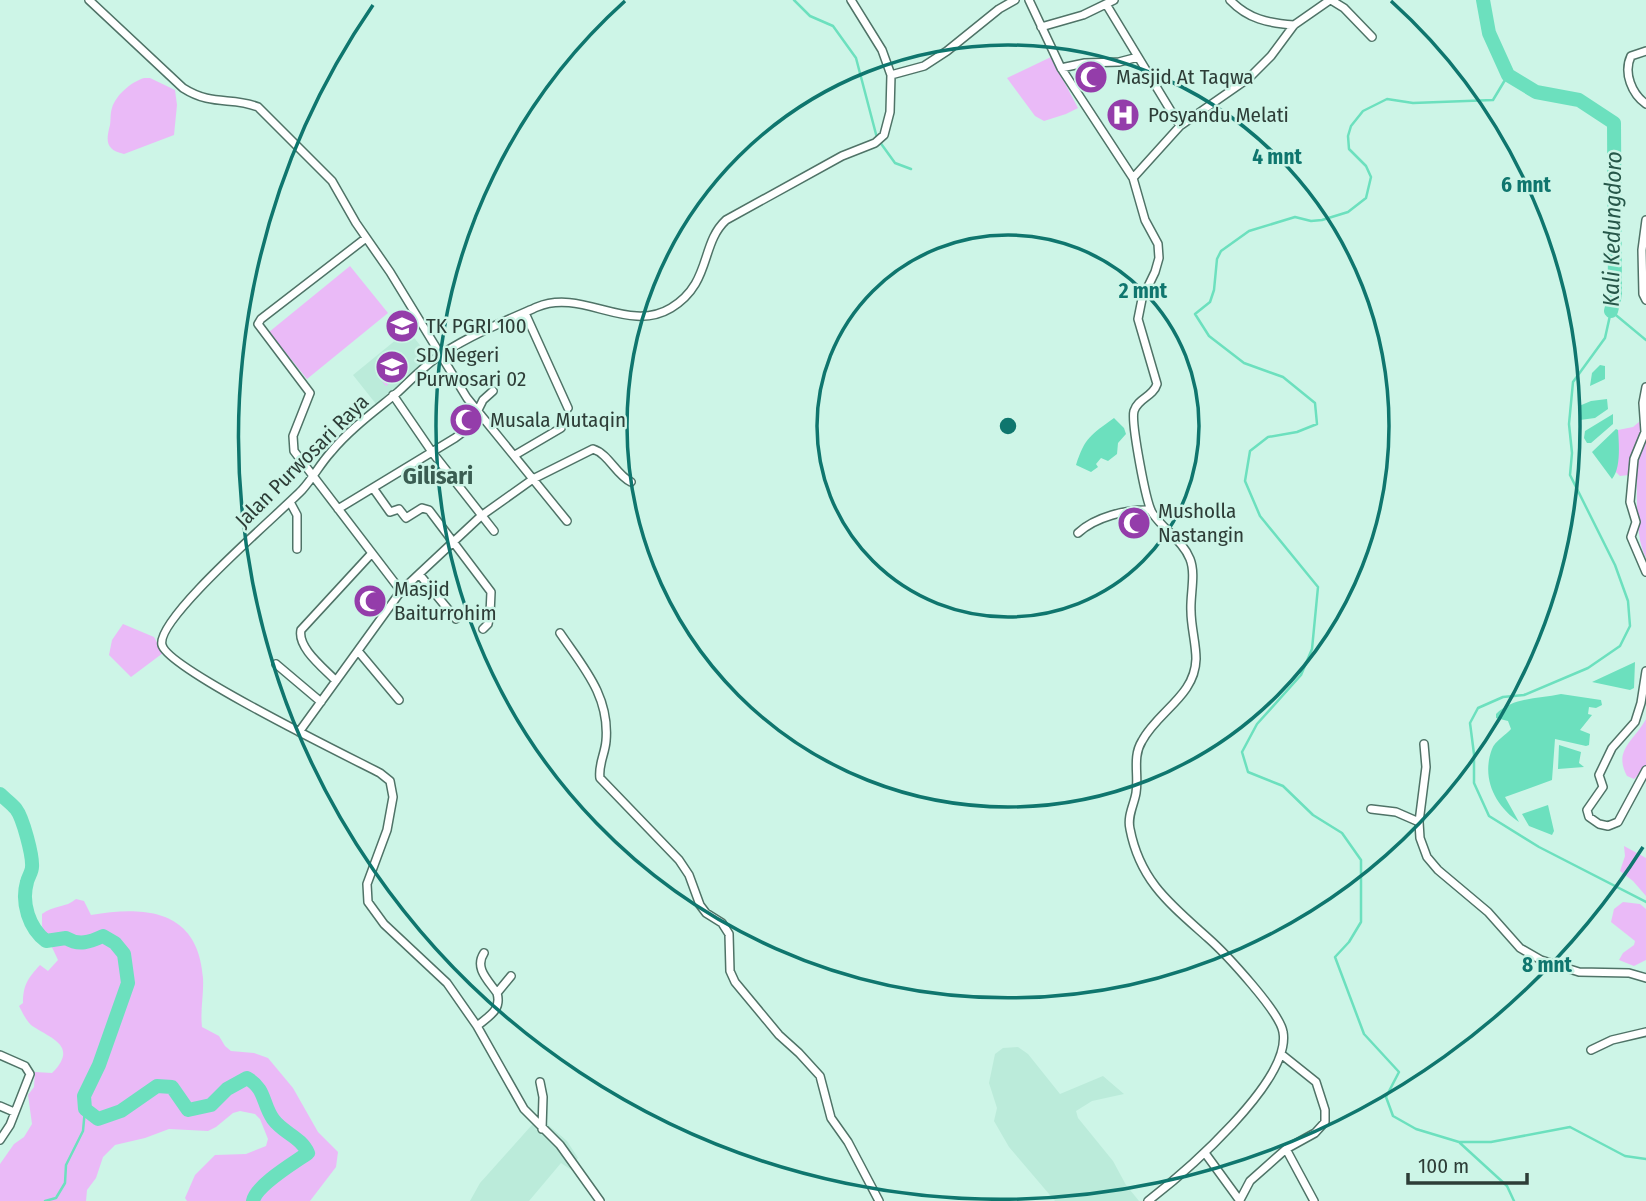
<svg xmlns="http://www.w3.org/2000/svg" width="1646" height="1201" font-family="'Fira Sans Condensed',sans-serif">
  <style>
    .built { fill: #bbebda }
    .green { fill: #eabaf7 }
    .water { fill: #6ce0be }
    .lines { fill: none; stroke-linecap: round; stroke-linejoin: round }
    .stream { stroke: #6ce0be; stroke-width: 2.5 }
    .river { stroke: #6ce0be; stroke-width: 14 }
    .street-casing { stroke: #4f7367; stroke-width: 10 }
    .street { stroke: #fff; stroke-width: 7 }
    .ring { fill: none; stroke: #0f766e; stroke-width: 3.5 }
    .labels { text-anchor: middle; stroke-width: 5; stroke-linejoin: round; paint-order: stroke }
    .poi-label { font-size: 21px; fill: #2d3d37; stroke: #cdf5e7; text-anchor: start }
    .street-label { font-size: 21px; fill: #2d3d37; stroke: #cdf5e7 }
    .water-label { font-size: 23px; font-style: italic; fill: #265749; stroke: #cdf5e7 }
    .quarter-label { font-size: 24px; font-weight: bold; fill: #3a5d52; stroke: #cdf5e7 }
    .centre { fill: #0f766e; stroke: #cdf5e7; stroke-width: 3.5 }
    .ring-label { font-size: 21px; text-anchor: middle; font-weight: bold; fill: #0f766e; stroke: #cdf5e7; stroke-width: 5; stroke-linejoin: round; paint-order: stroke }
  </style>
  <rect width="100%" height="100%" fill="#cdf5e7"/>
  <path class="built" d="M408,330L431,359L376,404L353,375Z
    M1018,1047L1028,1054L1060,1094L1103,1076L1124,1094L1092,1101L1076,1111L1078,1118L1113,1161L1126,1185L1139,1201H1055L1009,1147L994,1121L997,1108L989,1083L995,1054L1003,1048Z
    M539,1117L567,1141L578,1158L570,1169L561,1163L529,1201H470L480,1183Z"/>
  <path class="green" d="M1051,57L1078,108L1066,114L1044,121L1035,116L1007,78Z
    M144,78H150L175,90L177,105L174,135L124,154C105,150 106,140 110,125C111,119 110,114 112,108C116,95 131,82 144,78Z
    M350,266L388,313L307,379L269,332Z
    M399,358L407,369L386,386L378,376Z
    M1646,416V558C1635,537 1637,497 1637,474L1620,476L1615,471L1618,430L1633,427Z
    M123,624L154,637L163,653L131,677L109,655L112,640Z
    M1646,719V767L1634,779L1627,776C1613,750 1634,741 1646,719Z
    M1624,846L1646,858V896L1633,881L1620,871L1625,856Z
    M76,899L84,901L91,915C145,906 198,909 203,978C204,994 200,1010 202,1027L219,1036L225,1046L231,1051L254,1053L268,1058L293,1088L318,1132L338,1152L336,1167L310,1201H187L185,1198L195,1175L215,1155L246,1154L266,1146L268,1139L260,1119L255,1114L240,1111L233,1113L216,1127L208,1131L169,1129L145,1138L115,1145L103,1157L96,1178L87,1190L86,1201H0V1164L14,1144L24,1137L32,1124L28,1095L34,1087L35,1072L52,1073C80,1045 49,1038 31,1025C26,1020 22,1012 19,1006L23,1003C23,985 28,978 40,965L48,971L58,960L42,926V914C53,905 66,908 76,899Z
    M1623,902L1640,904L1646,909V960L1634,966L1619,960L1623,953L1634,945L1635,941L1611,922L1614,909Z"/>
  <path class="water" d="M1600,365L1605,366V379L1590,386L1592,373Z
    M1607,399L1608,409L1595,418L1580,420L1579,406L1591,401Z
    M1613,414V424L1591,443H1587L1584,438L1585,431Z
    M1114,418L1124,428L1126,434L1118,443L1117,454L1108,461L1101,458L1096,464L1098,467L1091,472L1076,465C1085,437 1091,435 1114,418Z
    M1616,429L1618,430C1619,443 1621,469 1612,479L1592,452Z
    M1635,662L1634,688L1630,690L1592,682Z
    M1561,694L1601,700L1602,705L1596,708L1589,707L1588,714L1592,715L1580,730L1590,734L1589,745L1586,746L1555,739L1552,780L1505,797L1519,822C1495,806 1481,778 1492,749C1495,741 1506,735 1511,729L1508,721L1496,718V714C1513,697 1538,699 1561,694Z
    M1559,745L1581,752L1579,763L1584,767L1558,769Z
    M1548,805L1554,831L1552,835L1529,826L1522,814Z"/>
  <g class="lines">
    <path class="stream" d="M794,0L810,16L833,26L856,58L877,138L895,163L911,169
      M1508,75L1493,100L1413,103L1387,99L1363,111L1351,126L1348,136L1349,149L1366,166L1371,177L1366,198L1348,212L1322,220L1311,221L1295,217L1249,231L1221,251L1217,259L1214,290L1210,302L1195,314L1209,336L1244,363L1283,377L1315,403L1317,424L1297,432L1268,437L1250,451L1245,481L1260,516L1318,587L1312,649L1301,675L1257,724L1242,752L1248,772L1283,786L1313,815L1342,833L1361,860V922L1349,942L1335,957L1364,1034L1399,1072L1386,1097L1393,1116L1416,1129L1459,1142H1491L1570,1127L1625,1156L1646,1159
      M1646,340L1611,311L1605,338L1573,382L1569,424L1572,453L1570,475L1615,565L1628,601L1630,626L1620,646L1588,668L1524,695L1503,697L1478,708L1470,723L1474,754V783L1489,816L1539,847L1646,902
      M1460,1143L1507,1186L1514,1201
      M45,1201L56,1198L65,1183L66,1165L83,1131L85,1109"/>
    <path class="river" d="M1483,0L1489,33L1508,75L1536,92L1579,100L1614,123L1615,295L1611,311
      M0,794C5,799 12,804 16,809C23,818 33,856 32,867C32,872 28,877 27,882C21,903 29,928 46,941L66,938C79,946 90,942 103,936L115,943L124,954L128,983L99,1065L84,1096L85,1109L98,1119L121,1111L157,1086L172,1087L188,1110L211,1105L227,1089L247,1078C266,1089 262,1103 273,1119C283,1133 301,1137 308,1153C294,1163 256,1185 253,1201"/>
    <defs>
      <path id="street" d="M89,0L183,88C213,107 231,96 258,107L332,181L356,223L390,272L467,398L567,521
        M1029,0L1061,68L1133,178L1145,220L1158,244L1159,258L1155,272L1142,299L1138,319L1157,384C1153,397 1138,398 1134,411C1131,422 1146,505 1153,514C1164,530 1183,541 1190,559C1196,574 1190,595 1191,611C1191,627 1196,643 1196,659C1195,696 1158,711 1142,741C1132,757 1139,775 1136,793C1134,805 1127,816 1130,829C1140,881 1170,904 1208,938C1225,953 1280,1012 1283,1032C1292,1081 1183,1174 1148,1201
        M1230,0C1248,19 1268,23 1294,25
        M1331,0L1344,8L1372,37
        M1106,4L1180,126
        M1041,27L1083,15L1114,0
        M1646,51L1631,56C1623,73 1632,94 1646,104
        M1061,68L1085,63L1119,62L1138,57
        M891,75L924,66L947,51L999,9L1015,0
        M1133,178L1180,126L1249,78L1271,56L1294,25L1330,0
        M1646,220L1642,250L1643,294L1646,300
        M366,238L261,319L258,324L310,393L293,436L294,451L401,591
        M525,313L568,408
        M1646,387L1643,403L1645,432L1634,459L1630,502L1636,522L1631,537L1646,572
        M393,395L432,452L494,531
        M477,412L483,400L493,391
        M515,455L561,428
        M373,488L390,512L399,509L406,518L422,508L429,510L491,592L490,614L488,624L483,629
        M290,502L297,515V549
        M338,509L455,438L482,418
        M1078,533C1095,517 1127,509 1150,510
        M419,574L456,619
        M560,633C583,667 610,696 606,741C605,754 598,765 600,778L679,860L689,875L700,905L706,913L722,923L729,934L730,971L735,982L779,1035L799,1053L820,1076L831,1118L848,1142L879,1201
        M358,651L399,700
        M276,664L321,702
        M1646,671L1641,703L1635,722L1612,748L1599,775L1603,787L1587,810L1589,817L1599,824L1608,826L1618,822L1646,770
        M336,681C325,669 297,648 301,630L372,553
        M299,732L401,591L419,574L481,516L533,479L593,449C609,454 616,475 631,482
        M1424,744L1426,767L1419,822L1420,838L1427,857L1438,870L1488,912L1520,948L1541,960L1579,972L1629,973L1646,978
        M1371,809L1396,812L1419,822
        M484,953C474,968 488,980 497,993
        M477,1026C489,1016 502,1010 497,993L511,976
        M1591,1050L1612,1040L1646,1032
        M0,1055L25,1066L30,1074L10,1125L0,1140
        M540,1082L543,1097L542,1129
        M0,1106L14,1112
        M1286,1149L1314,1201
        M1205,1153L1240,1201
        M1240,1200L1250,1181L1286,1149L1315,1133L1325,1122V1110L1316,1082L1281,1054
        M600,1201L560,1145L524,1109L477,1026L447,983L384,924L368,902L367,884L387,830L393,797L390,781L380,773C349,757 168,669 162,645C155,619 280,513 302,490C313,478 320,464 331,452C350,429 375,411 398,392C412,379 426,364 442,354C471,335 505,321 537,307C582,288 628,334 671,308C712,283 700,244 726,220L842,156L875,143L884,135L890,112L891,75L882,50L851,0"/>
    </defs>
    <use href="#street" class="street-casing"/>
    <use href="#street" class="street"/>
  </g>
  <g class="ring">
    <circle cx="1008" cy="426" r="191"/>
    <circle cx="1008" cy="426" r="381"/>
    <path d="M1391 1A572 572 0 1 1 625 1"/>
    <path d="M1643 847A762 762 0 1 1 373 5"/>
  </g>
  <defs>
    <symbol id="mosque-disc" viewBox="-11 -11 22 22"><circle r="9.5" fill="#943daa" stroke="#cdf5e7"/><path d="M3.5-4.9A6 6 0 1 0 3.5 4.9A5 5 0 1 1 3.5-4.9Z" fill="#fff"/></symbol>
    <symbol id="hospital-disc" viewBox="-11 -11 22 22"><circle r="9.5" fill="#943daa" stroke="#cdf5e7"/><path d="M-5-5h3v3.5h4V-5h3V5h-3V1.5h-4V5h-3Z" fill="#fff"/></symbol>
    <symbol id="school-disc" viewBox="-11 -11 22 22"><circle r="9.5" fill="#943daa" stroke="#cdf5e7"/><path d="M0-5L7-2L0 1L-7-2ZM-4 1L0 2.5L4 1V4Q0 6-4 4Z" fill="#fff"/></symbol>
  </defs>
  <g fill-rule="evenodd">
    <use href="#mosque-disc" x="1072" y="58" width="38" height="38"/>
    <use href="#hospital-disc" x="1104" y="96" width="38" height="38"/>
    <use href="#school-disc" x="383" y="307" width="38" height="38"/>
    <use href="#school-disc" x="373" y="348" width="38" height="38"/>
    <use href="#mosque-disc" x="447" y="401" width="38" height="38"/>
    <use href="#mosque-disc" x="1115" y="504" width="38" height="38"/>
    <use href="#mosque-disc" x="351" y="582" width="38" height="38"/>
  </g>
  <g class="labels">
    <g class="poi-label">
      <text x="1116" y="84">Masjid At Taqwa</text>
      <text x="1148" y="122">Posyandu Melati</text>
      <text x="426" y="333">TK PGRI 100</text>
      <text x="416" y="362">SD Negeri<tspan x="416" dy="24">Purwosari 02</tspan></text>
      <text x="490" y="427">Musala Mutaqin</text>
      <text x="1158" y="518">Musholla<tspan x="1158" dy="24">Nastangin</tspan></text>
      <text x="394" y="596">Masjid<tspan x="394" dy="24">Baiturrohim</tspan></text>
    </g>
    <g class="street-label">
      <text transform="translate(302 461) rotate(-45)" y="7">Jalan Purwosari Raya</text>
    </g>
    <g class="water-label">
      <text transform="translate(1612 229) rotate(-89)" y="8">Kali Kedungdoro</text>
    </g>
    <g class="quarter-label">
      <text x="438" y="484">Gilisari</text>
    </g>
  </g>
  <circle cx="1008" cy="426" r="10" class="centre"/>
  <g class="ring-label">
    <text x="1277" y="164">4 mnt</text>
    <text x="1526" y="192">6 mnt</text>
    <text x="1143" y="298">2 mnt</text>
    <text x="1547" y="972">8 mnt</text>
  </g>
  <path d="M1408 1173v10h119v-10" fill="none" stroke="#2d3d37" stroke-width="3.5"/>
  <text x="1418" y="1173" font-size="21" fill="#2d3d37" stroke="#cdf5e7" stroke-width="5" paint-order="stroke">100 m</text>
</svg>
